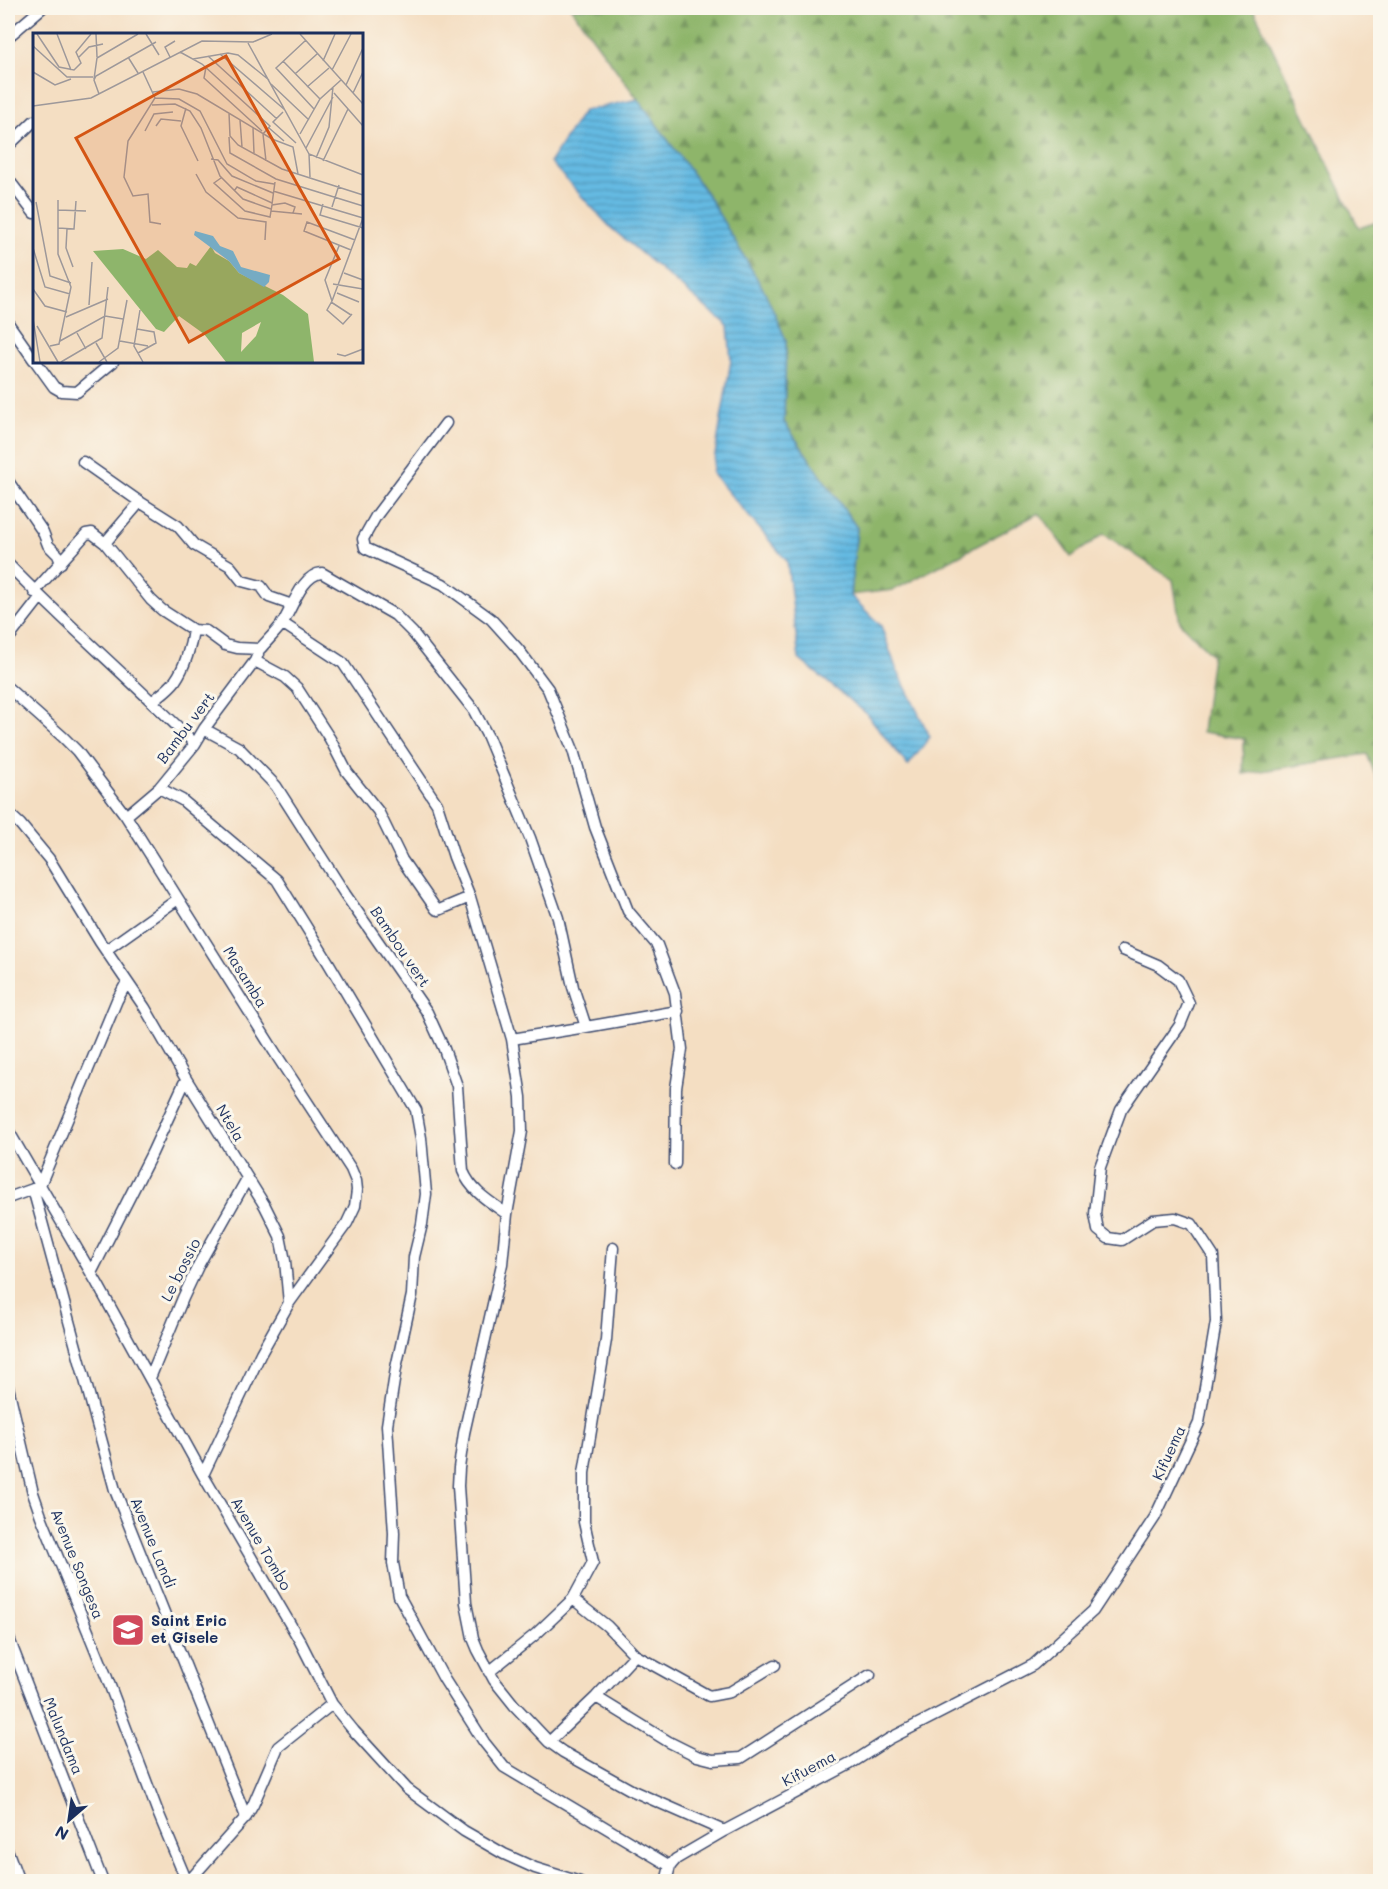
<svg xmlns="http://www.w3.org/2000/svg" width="1388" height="1889" font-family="Mali,sans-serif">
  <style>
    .forest { fill: url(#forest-firs); stroke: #547264; stroke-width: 1.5 }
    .water { fill: url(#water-rules); stroke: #4074a0; stroke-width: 1.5 }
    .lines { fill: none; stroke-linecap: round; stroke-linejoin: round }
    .minor-casing { stroke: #3c496d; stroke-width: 13 }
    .minor { stroke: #fff; stroke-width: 10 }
    .labels { text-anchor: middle; stroke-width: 6; stroke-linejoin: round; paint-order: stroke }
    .street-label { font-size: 15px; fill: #1b2f5e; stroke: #fbf7ec }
    .poi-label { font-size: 15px; font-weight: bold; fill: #1b2f5e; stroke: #fbf7ec; text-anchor: start }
    .inset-road { fill: none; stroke: #9d989a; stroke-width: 1.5 }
    .view { fill: #d45514; fill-opacity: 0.15; stroke: #d45514; stroke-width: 3 }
    .inset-edge { fill: none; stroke: #1b2f5e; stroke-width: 3 }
  </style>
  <defs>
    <pattern id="forest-firs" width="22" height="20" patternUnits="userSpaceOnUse" patternTransform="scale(1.5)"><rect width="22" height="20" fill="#8eb56b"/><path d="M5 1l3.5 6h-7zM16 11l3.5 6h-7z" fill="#73945b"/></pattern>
    <pattern id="water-rules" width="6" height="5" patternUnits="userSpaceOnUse" patternTransform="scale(1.5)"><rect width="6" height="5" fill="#65bae2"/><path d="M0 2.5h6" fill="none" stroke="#5298ba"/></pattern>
  </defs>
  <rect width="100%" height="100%" fill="#fbf7ec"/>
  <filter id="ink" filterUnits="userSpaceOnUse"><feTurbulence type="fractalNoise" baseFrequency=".0167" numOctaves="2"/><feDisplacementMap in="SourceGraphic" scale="12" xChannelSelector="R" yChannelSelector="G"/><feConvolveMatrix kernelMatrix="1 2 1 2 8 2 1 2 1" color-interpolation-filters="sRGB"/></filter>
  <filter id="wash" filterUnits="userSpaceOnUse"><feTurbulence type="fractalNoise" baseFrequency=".008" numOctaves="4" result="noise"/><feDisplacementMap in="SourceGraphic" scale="24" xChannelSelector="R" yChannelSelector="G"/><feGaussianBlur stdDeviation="1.35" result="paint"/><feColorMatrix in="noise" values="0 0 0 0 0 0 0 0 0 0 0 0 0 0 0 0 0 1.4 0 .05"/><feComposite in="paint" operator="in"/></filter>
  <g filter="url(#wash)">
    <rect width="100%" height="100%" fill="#f4dec2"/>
    <path class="forest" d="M571,8H1253L1359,228L1380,221V787L1367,754L1243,774L1244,739L1202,732L1212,655L1180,623L1173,580L1104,534L1071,557L1039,513L894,590L850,595L857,528L784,422L786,340L707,194Z"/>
    <path class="water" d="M638,99L707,194L765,292L786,340L784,422L857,528L850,595L881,626L896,668L930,737L908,766L867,714L799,659L787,561L712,473L731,360L728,326L611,228L550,162L583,111Z"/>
  </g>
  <g filter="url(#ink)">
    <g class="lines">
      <defs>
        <path id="minor" d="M8,37L42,8
          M8,146L34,121
          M8,179L34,213
          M8,323L34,360
          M36,362L54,387L61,391L77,392L113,362
          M446,423L376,516L363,539L365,548L443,584L491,619L518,649L548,689L573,750L595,827L628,911L657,945L675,993L682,1049L676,1088L675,1164
          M83,462L140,502L178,526L194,545L230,566L242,581L261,586L269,597L292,605
          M8,481L43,532L48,545L58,555L61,563
          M140,502L105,543L151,600L162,610L193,630L206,631L225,645L237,648L260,649C267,641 275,633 282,624C292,609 302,574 322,573L395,615L413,633L473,709L488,737L530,838L558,918L573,987L586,1027L512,1039
          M8,564C68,626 134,682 195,744
          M34,592L86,534L92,533L105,543
          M282,623L343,663L437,804L454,857L470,897L512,1039L521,1097L522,1131L507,1214L502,1264L464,1433L459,1468L458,1486L466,1603L473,1638L478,1650L494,1680L514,1705L549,1742L563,1752L633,1791L724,1831
          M8,639L40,598
          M255,661L285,677L297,688L330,739L347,772L378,811L402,860L436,909L439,910L470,897
          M8,688L63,737L77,751L126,816L279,1059L351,1169L356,1181L357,1190L355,1206L347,1223L289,1303
          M153,701C160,695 169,689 175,681C185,667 191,646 193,630
          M204,729L239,748L276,786L345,894L427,1012L444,1049L457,1086L463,1171C471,1191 490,1202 507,1214
          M159,788L182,800L277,880L328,962L416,1110L421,1138L426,1194L422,1224L414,1257L412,1295L396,1368L387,1425L394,1533L393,1563L399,1596L404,1605L444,1679L484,1742L504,1767L670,1866
          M8,813L20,824L49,859L100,942L145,1008L186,1079L265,1206L280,1236L285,1261L289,1303L261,1353L203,1475
          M126,816L159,788L195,744L204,729L255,661L258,654
          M106,950L178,899
          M586,1027L678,1011
          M8,1130L97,1283L203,1475L300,1641L332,1704L354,1731L407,1789L464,1831L504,1854L535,1868L580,1882
          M33,1189L115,1490L246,1817L188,1882
          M8,1198L33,1189L40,1185L117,1000L127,982
          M91,1273L152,1153L186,1079
          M150,1378L183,1298L199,1264L247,1179
          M8,1387L33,1493L41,1516L107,1678L157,1810L187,1882
          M573,1599L607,1626L635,1655L709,1696L730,1692L775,1665
          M8,1636L103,1882
          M489,1672L536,1634L573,1599L593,1562L584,1522V1473L606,1340L613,1248
          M596,1697L669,1742L697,1756L713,1760L741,1758L870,1675
          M549,1742L596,1697L635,1655
          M246,1817L253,1805L278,1747L332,1704
          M8,1852L19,1882
          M666,1882L670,1866L676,1859L724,1831L850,1764L889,1739L1033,1665L1093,1611L1155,1517L1199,1423L1216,1322L1213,1256L1192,1224L1175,1218L1153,1220L1122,1240L1108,1238L1098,1230L1095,1214L1100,1167L1121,1110L1180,1025L1189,1003L1178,980L1158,965L1123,950"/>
      </defs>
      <use href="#minor" class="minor-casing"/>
      <use href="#minor" class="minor"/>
    </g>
  </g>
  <defs>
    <symbol id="school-square" viewBox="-11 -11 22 22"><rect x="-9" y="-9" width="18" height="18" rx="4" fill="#d1495b" stroke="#fbf7ec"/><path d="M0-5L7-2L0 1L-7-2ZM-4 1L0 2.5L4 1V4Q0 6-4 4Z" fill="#fff"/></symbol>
  </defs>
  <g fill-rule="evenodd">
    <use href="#school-square" x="109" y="1611" width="38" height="38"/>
  </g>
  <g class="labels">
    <g class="street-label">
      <text transform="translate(186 728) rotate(-53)" y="5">Bambu vert</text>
      <text transform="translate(400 947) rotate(56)" y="5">Bambou vert</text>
      <text transform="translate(245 977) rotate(58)" y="5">Masamba</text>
      <text transform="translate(230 1123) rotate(59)" y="5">Ntela</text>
      <text transform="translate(181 1270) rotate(-63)" y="5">Le bossio</text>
      <text transform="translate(1169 1453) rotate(-65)" y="5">Kifuema</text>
      <text transform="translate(153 1543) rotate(68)" y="5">Avenue Landi</text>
      <text transform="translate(261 1544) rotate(60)" y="5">Avenue Tombo</text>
      <text transform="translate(77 1564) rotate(68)" y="5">Avenue Songesa</text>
      <text transform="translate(63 1736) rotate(68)" y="5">Malundama</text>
      <text transform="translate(809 1769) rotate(-28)" y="5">Kifuema</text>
    </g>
    <g class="poi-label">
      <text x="151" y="1626">Saint Eric<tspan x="151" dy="17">et Gisele</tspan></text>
    </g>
  </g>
  <g transform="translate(33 33)">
    <rect width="330" height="330" fill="#f4dec2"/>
    <path d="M178,213L182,220L196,228L206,240L250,262L275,281L281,329H193L171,301L146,283L131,299L123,296L60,218L90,216L113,226L125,217L144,234L154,235L157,230L163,233ZM228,289L223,303L208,319L209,300Z" fill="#8eb56b" fill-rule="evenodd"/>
    <path d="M162,198L180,203L187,213L200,218L208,234L237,242L236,249L231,254L206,240L196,228L161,202Z" fill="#65bae2"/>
    <path class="inset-road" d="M4,1L26,34L41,37L48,30L43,19L58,1M24,1L38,37M63,1L64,24M113,1L126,22M267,1L330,71M273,7L243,35L281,76M215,10L276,121L330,142M0,13L34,44H60M147,19L169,31L237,93L230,101L233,128M187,21L252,77M175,23L244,86M46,24L56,14L70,11M95,24L105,40M137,24L132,14L142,8M160,26L195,20L205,22L236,47M250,28L287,66M290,28L302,1M173,34L171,45L229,98M299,37L318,1M0,39L22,52L38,46M110,39L122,65L95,108L91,144L100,163L115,161L117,189L128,191M262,41L284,21M61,46L64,25L105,1M238,51L276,87M313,52L330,15M274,54L296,35M120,59L146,56L164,61L239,106L260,114L265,141M301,60L330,93M320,60L330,39M66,61L61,47L63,43L123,9M122,65L146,66L167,78L194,131L223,148L241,151M119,72L142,71L157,78L168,95L187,143L210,166L238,176M0,73L58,65L169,8L220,9L239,1M153,75L148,93L165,128M250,79L240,89L263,110M196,80L197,103L205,112L249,136L330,162M207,87L209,114M123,93L128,86L148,88M220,95L221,120M236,95L251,108M112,98L121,81L140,79M267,101L287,66L308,47M196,104L197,120L243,146L330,173M273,115L300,64M276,121L277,144M283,125L296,94L300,54M178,126L185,127L199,143L240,160M290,128L315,76M163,141L173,159L205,185L233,189L232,207M188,145L181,150L212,178L237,184L239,172L252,170L262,174L260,180M201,158L204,154L239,170M240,158L330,185M3,169L17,243L38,250M239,171L242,149M290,171L287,182L330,195M299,174L306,152M25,177L53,178M238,178L269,181M25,195L41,196L43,168M34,196L33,215L40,234M306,213L292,247L299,268L294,277L310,291L319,281M0,215L12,254L37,261M318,217L271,198L274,189L322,207M311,240L330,247M300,251L330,256M0,256L12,273L34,279M304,260L326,269M299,268L330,185M298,269L318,282M56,272L59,229M107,277L101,313L110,329M33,284L75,266M0,286L7,329M4,293L25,329M104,296L121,299L123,310L105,320M44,300L53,316M27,308L72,283L90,286M87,308L115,313M63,310L74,329M17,313L26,311L38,254L25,221V167M304,321L312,323L330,316M28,329L69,305L75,254M66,329L85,315L94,267"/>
    <path class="view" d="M193,23L306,226L156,309L43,105Z"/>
    <rect width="330" height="330" class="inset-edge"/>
  </g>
  <rect width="1388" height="1889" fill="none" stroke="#fbf7ec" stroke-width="30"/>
  <g transform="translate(69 1820) rotate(209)" stroke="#fbf7ec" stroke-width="4.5" paint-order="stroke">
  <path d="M0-4.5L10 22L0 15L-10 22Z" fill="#1b2f5e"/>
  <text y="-9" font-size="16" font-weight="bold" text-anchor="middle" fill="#1b2f5e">N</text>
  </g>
</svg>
